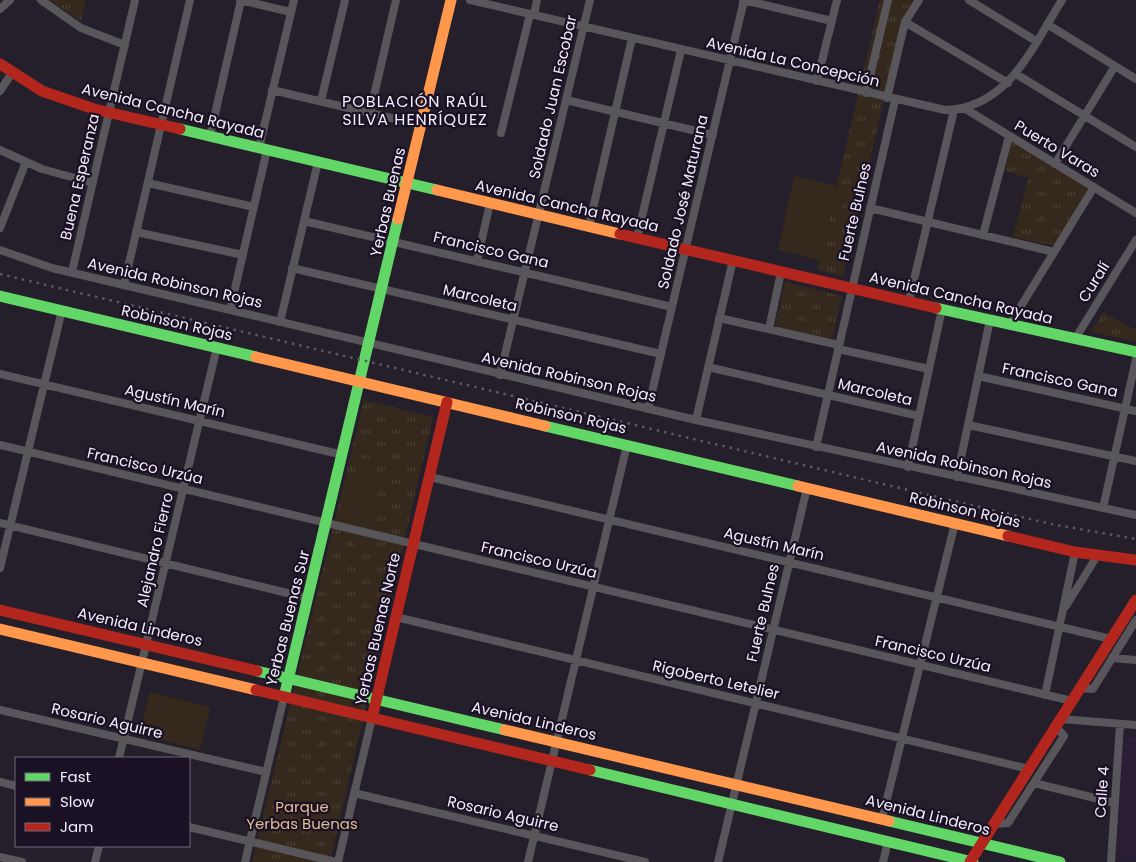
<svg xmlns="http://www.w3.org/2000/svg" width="1136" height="862" font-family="Poppins,sans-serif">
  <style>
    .built { fill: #291e35 }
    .park { fill: url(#park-tufts) }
    .pitch { fill: #34291c }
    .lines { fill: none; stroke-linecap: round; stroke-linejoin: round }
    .street { stroke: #58565a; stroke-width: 8 }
    .fast { stroke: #63d668; stroke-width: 11 }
    .slow { stroke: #ff974d; stroke-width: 11 }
    .jam { stroke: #b3261e; stroke-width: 11 }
    .rail { stroke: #5c5a60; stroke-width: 2.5; stroke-dasharray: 2.5 5; stroke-linecap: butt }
    .labels { text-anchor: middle; stroke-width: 4.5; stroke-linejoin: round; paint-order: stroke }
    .street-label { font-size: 15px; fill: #f3edfb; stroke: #1a1124 }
    .park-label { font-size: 15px; fill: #e1bd92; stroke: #1a1124 }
    .neighbourhood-label { font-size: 16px; letter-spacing: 1px; fill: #f3edfb; stroke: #1a1124 }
  </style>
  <defs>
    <pattern id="park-tufts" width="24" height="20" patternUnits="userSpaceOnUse" patternTransform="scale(1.25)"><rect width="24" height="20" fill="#34291c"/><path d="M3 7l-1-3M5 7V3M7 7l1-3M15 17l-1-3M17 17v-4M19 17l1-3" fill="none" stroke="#483e33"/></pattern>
  </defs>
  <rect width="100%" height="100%" fill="#241f2a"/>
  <path class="built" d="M1121,736L1136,737V861L1113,859Z"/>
  <path class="park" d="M49,0H86L81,21Z
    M880,0H917L902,22L843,276L817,270Z
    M1011,143L1019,145L1089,189L1056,244L1050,245L1013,237L1028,178L1005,171Z
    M785,282L842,296L832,340L775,326Z
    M1103,312L1136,330V342L1091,332Z
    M364,400L433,417L330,862H252Z"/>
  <path class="pitch" d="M794,176L836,186L819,260L778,250Z
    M350,472L381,479L371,526L339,519Z
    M150,692L211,707L200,750L139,734Z"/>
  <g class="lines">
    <path class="street" d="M41,0L81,28L125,45
      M240,0L291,12
      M470,0L945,110C1008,109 1033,46 1062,0
      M743,0L832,21
      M969,0L1036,41
      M0,9L10,0
      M534,15L537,0
      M905,22L1008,83
      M1047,24L1136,79
      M1016,74L1136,147
      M817,81L837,0
      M272,90L421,125
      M0,91L12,73
      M866,93L888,0
      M887,98L905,22L919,0
      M566,100L713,135
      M321,101L345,0
      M964,108L1136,213
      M370,113L396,0
      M501,133L530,14
      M210,136L241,0
      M259,148L294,0
      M0,150L42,169L93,183
      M1055,164L1115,66
      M148,183L254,207
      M870,208L1054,252
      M304,221L672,307
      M589,226L632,38
      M0,228L26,162
      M136,232L243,255
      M983,235L1009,136
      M637,238L681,50
      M0,250L52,268L124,285L696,420L1136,515
      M477,261L490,203
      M292,268L661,354
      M72,272L135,0
      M124,285L190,0
      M909,301L954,110
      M230,310L267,150
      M719,318L839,345
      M280,322L318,162
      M1010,324L1094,187
      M769,329L781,272
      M1075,339L1136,240
      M838,349L929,369
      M708,367L919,416
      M0,374L343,455
      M500,375L590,0
      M978,376L1136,411
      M648,409L744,0
      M696,420L733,260
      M968,425L1136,461
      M0,445L1072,701
      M816,447L895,100
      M908,467L942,309
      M430,477L1111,639
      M957,477L990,320
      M1103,508L1136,359
      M0,523L308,598
      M0,568L62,310
      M1066,606L1097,556
      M396,617L1029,769
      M1112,658L1136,660
      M1080,688L1093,689L1136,620
      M1045,695L1075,552
      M0,710L266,772
      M1061,719L1136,725
      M119,758L217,347
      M0,782L16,786
      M1034,783L1115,803
      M354,793L645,862
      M882,819L955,523
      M995,824L1008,823L1064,736L1056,727
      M189,827L336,862
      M0,857L22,862
      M95,862L99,846
      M245,862L284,697
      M338,862L372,718
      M528,862L627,445
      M718,862L807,488
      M883,862L888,841
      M1111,862L1120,724"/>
    <path class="fast" d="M180,129L437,190
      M0,296L256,357
      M936,308L1136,352
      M545,426L798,486
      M257,671L505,730
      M284,697L398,219
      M590,770L973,862
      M889,821L1060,862"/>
    <path class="slow" d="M437,190L620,234
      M398,219L451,0
      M256,357L545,426
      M798,486L1008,536
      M0,629L256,690
      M505,730L889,821"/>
    <path class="jam" d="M0,64L42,91L94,109L180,129
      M620,234L936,308
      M1008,536L1075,552L1136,560
      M0,610L257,671
      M256,690L590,770
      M372,718L447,402
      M970,862L1136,600"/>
    <path class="rail" d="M0,274L1051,524L1136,539"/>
  </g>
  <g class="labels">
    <g class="street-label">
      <text transform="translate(793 62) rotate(13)" y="5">Avenida La Concepción</text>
      <text transform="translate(553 97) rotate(-77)" y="5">Soldado Juan Escobar</text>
      <text transform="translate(173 111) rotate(14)" y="5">Avenida Cancha Rayada</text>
      <text transform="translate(1057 149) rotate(31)" y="5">Puerto Varas</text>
      <text transform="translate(80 177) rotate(-77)" y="5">Buena Esperanza</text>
      <text transform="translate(388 202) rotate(-77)" y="5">Yerbas Buenas</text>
      <text transform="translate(683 202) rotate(-77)" y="5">Soldado José Maturana</text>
      <text transform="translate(567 206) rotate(13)" y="5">Avenida Cancha Rayada</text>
      <text transform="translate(855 212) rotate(-77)" y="5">Fuerte Bulnes</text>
      <text transform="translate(491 250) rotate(13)" y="5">Francisco Gana</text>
      <text transform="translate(1094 282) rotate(-58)" y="5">Curalí</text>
      <text transform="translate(175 283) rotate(13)" y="5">Avenida Robinson Rojas</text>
      <text transform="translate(480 298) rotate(13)" y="5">Marcoleta</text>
      <text transform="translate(961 298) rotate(13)" y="5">Avenida Cancha Rayada</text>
      <text transform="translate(177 323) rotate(13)" y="5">Robinson Rojas</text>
      <text transform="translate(569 377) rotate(13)" y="5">Avenida Robinson Rojas</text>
      <text transform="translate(1060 380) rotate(12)" y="5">Francisco Gana</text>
      <text transform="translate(875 392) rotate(13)" y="5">Marcoleta</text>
      <text transform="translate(175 401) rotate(13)" y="5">Agustín Marín</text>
      <text transform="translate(571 416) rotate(13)" y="5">Robinson Rojas</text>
      <text transform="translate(964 465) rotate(12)" y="5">Avenida Robinson Rojas</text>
      <text transform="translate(145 466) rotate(13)" y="5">Francisco Urzúa</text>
      <text transform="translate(965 510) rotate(13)" y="5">Robinson Rojas</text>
      <text transform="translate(774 544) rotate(13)" y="5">Agustín Marín</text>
      <text transform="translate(155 550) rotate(-77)" y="5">Alejandro Fierro</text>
      <text transform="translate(539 560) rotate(13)" y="5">Francisco Urzúa</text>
      <text transform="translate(763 613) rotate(-77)" y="5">Fuerte Bulnes</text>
      <text transform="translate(288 618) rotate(-76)" y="5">Yerbas Buenas Sur</text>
      <text transform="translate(140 627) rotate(13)" y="5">Avenida Linderos</text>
      <text transform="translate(378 629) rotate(-77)" y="5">Yerbas Buenas Norte</text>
      <text transform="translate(933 654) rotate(13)" y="5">Francisco Urzúa</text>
      <text transform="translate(716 680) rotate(13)" y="5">Rigoberto Letelier</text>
      <text transform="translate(107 721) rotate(13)" y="5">Rosario Aguirre</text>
      <text transform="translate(534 721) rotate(13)" y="5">Avenida Linderos</text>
      <text transform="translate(1102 792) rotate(-86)" y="5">Calle 4</text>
      <text transform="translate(503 814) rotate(13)" y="5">Rosario Aguirre</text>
      <text transform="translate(928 815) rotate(14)" y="5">Avenida Linderos</text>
    </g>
    <g class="park-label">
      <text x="302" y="812">Parque<tspan x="302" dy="17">Yerbas Buenas</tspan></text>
    </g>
    <g class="neighbourhood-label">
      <text x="415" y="107">POBLACIÓN RAÚL<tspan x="415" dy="18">SILVA HENRÍQUEZ</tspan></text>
    </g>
  </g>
  <rect x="15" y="757" width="175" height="90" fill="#1a1124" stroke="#71697a"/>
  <rect x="25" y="773" width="25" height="8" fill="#63d668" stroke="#71697a"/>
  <text x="60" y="782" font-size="15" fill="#f3edfb">Fast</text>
  <rect x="25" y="798" width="25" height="8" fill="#ff974d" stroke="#71697a"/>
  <text x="60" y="807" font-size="15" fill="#f3edfb">Slow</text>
  <rect x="25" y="823" width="25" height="8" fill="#b3261e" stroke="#71697a"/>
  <text x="60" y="832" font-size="15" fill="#f3edfb">Jam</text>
</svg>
